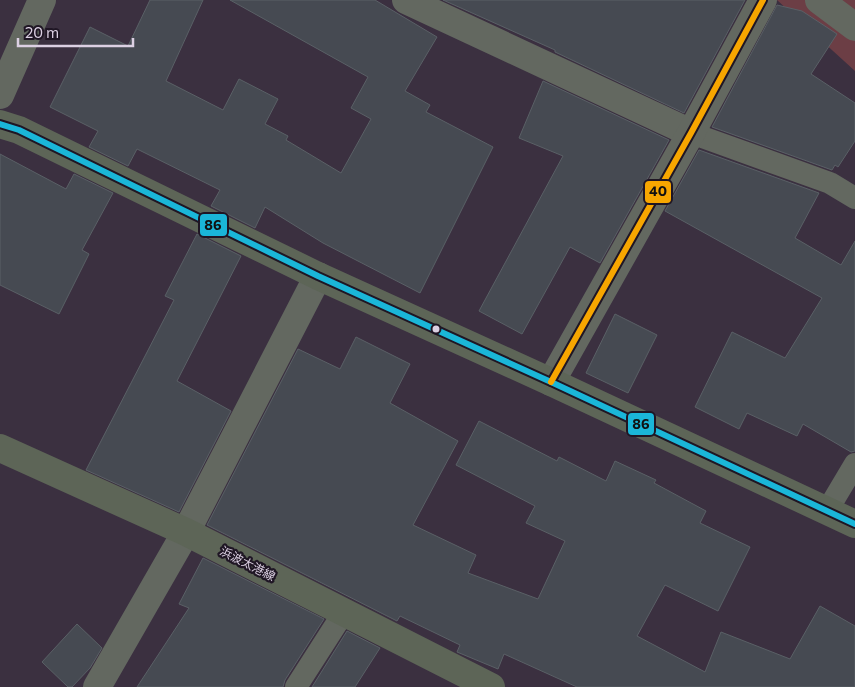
<svg xmlns="http://www.w3.org/2000/svg" width="855" height="687" font-family="Commissioner,'Noto Sans JP',sans-serif">
	<style>
		.green { fill: #6c3e45 }
		.building { fill: #464a52; stroke: #5a6066 }
		.lines { fill: none; stroke-linecap: round; stroke-linejoin: round }
		.service { stroke: #636860; stroke-width: 22 }
		.pedestrian { stroke: #636860; stroke-width: 28 }
		.minor { stroke: #636860; stroke-width: 28 }
		.secondary { stroke: #5d6557; stroke-width: 28 }
		.bus-1-casing { stroke: #1f1624; stroke-width: 10 }
		.bus-2-casing { stroke: #1f1624; stroke-width: 10 }
		.bus-1 { stroke: #1ab6d8; stroke-width: 6 }
		.bus-2 { stroke: #f7a600; stroke-width: 6 }
		.bus-dot { fill: #dcd0e3; stroke: #1f1624; stroke-width: 2 }
		.labels { text-anchor: middle; dominant-baseline: central; stroke-width: 4.5; stroke-linejoin: round; paint-order: stroke }
		.street-label { font-size: 12px; fill: #dcd0e3; stroke: #1f1624 }
		.line-badge { stroke: #1f1624; stroke-width: 2 }
		.pale-badge-label { font-size: 14px; text-anchor: middle; font-weight: bold; fill: #111 }
	</style>
	<rect width="100%" height="100%" fill="#3b3040"/>
	<polygon class="green" points="777,0 855,0 855,72 855,71"/>
	<g class="building">
		<polygon points="150,0 203,0 166,81 223,110 239,79 278,99 265,124 288,136 286,140 341,173 371,119 351,108 368,77 230,0 375,0 437,37 405,91 430,105 426,112 493,147 420,293 323,243 265,207 255,228 211,206 220,190 137,149 128,166 89,147 98,131 50,107 90,27 128,46"/>
		<polygon points="443,0 745,0 684,113 555,52 555,50"/>
		<polygon points="777,5 802,11 837,34 811,74 855,103 855,141 838,167 835,165 832,170 712,127"/>
		<polygon points="543,81 669,140 600,263 570,247 522,334 479,311 563,156 519,138"/>
		<polygon points="699,150 819,193 795,238 841,265 855,241 855,451 851,452 803,424 797,436 747,413 739,429 695,407 732,332 785,358 822,298 665,211"/>
		<polygon points="0,154 66,189 74,174 113,193 82,250 89,254 59,314 0,285"/>
		<polygon points="197,234 241,256 177,381 231,411 179,512 86,470 174,300 165,296"/>
		<polygon points="615,314 657,335 628,393 586,373"/>
		<polygon points="356,337 410,364 390,403 458,441 413,525 476,555 468,573 538,599 565,541 526,523 535,506 456,465 479,421 557,461 559,457 606,481 615,461 656,480 654,483 706,511 700,523 750,547 718,611 665,585 637,636 705,672 721,632 790,659 820,606 855,626 855,687 577,687 504,654 498,669 457,652 460,645 400,616 397,621 207,525 298,349 340,369"/>
		<polygon points="203,558 324,619 285,680 283,687 137,687 189,608 179,604"/>
		<polygon points="77,624 102,648 90,668 72,687 68,687 42,662"/>
		<polygon points="347,631 380,648 355,687 312,687"/>
	</g>
	<g class="lines">
		<g class="service">
			<polyline points="691,133 830,183 855,198"/>
			<polyline points="827,511 855,464"/>
			<polyline points="296,687 344,612"/>
		</g>
		<polyline class="pedestrian" points="819,0 855,27"/>
		<g class="minor">
			<polyline points="406,0 691,133"/>
			<polyline points="0,95 42,0"/>
			<polyline points="551,382 691,133 763,0"/>
			<polyline points="97,687 186,532 318,276"/>
		</g>
		<g class="secondary">
			<polyline points="0,124 19,130 318,276 551,382 855,524"/>
			<polyline points="0,448 186,532 491,687"/>
		</g>
		<g class="bus-1-casing">
			<polyline id="bus-1" points="0,124 19,130 318,276 551,382 855,524"/>
		</g>
		<g class="bus-2-casing">
			<polyline id="bus-2" points="551,382 691,133 763,0"/>
		</g>
		<use href="#bus-1" class="bus-1"/>
		<use href="#bus-2" class="bus-2"/>
	</g>
	<circle class="bus-dot" cx="436" cy="329" r="4.5"/>
	<g class="labels">
		<g class="street-label">
			<text transform="translate(248 563) rotate(27)">浜波太港線</text>
		</g>
	</g>
	<g class="line-badge">
		<rect x="644" y="180" width="28" height="24" rx="5" fill="#f7a600"/>
		<rect x="199" y="213" width="29" height="24" rx="5" fill="#1ab6d8"/>
		<rect x="627" y="412" width="28" height="24" rx="5" fill="#1ab6d8"/>
	</g>
	<g class="pale-badge-label">
		<text x="658" y="196">40</text>
		<text x="213" y="230">86</text>
		<text x="641" y="429">86</text>
	</g>
	<path d="M18 38v8h115v-8" fill="none" stroke="#dcd0e3" stroke-width="2.5"/>
	<text x="25" y="38" font-size="15" fill="#dcd0e3" stroke="#1f1624" stroke-width="4" paint-order="stroke">20 m</text>
</svg>
